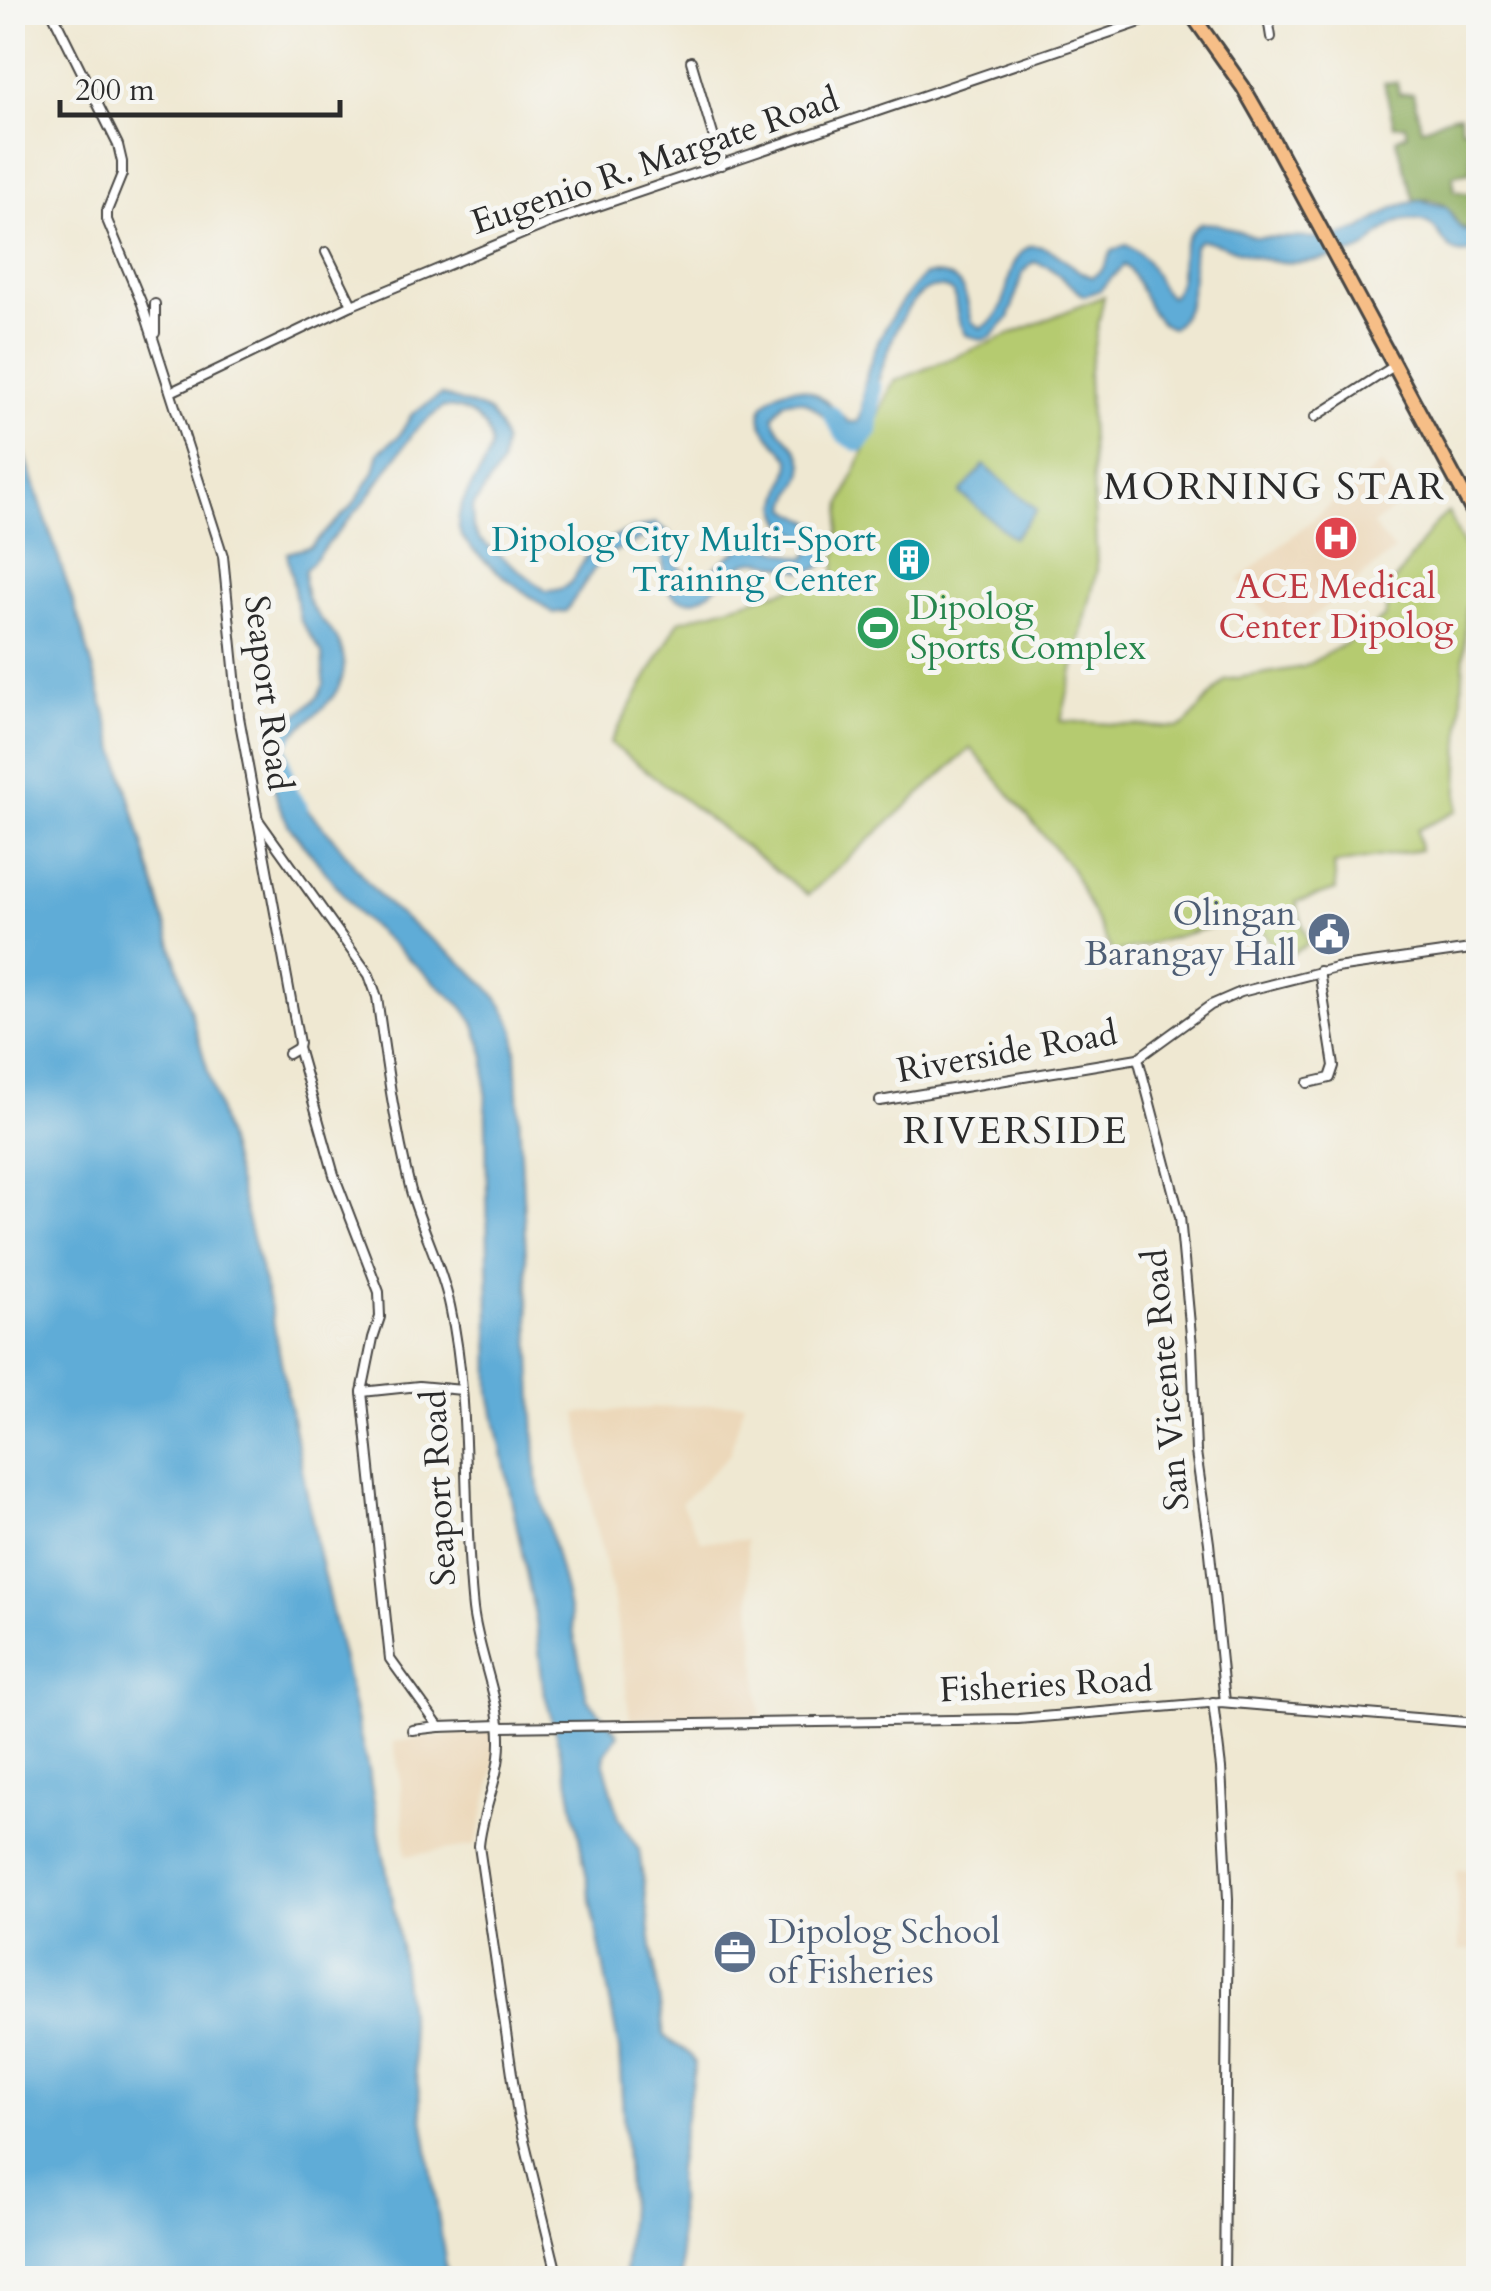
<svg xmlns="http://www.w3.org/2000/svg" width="1491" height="2291" font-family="Cardo,serif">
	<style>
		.built { fill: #ecd8ba }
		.green { fill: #b5cb6f; stroke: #707b4d; stroke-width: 2.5 }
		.forest { fill: #90af62; stroke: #5e6d46; stroke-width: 2.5 }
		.water { fill: #5eacd7; stroke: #446c81; stroke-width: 2.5 }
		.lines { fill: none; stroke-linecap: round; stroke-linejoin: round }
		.river { stroke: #5eacd7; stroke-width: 18 }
		.minor-casing { stroke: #484744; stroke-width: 12 }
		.primary-casing { stroke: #484744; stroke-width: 18 }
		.minor { stroke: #fff; stroke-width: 8 }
		.primary { stroke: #f6be87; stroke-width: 12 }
		.labels { text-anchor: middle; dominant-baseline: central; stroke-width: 10; stroke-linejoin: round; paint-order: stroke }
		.street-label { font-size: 35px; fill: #2b2b2b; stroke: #f6f6f2 }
		.culture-label { font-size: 35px; fill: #0d838f; stroke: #f6f6f2; text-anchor: end }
		.health-label { font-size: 35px; fill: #be3a42; stroke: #f6f6f2 }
		.leisure-label { font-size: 35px; fill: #27864d; stroke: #f6f6f2; text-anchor: start }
		.service-label { font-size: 35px; fill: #4e5e75; stroke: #f6f6f2; text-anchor: end }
		.neighbourhood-label { font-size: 38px; letter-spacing: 2.5px; fill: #2b2b2b; stroke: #f6f6f2 }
	</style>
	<rect width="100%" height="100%" fill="#f6f6f2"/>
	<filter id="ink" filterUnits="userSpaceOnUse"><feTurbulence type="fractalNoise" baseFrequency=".01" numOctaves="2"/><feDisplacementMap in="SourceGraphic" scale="20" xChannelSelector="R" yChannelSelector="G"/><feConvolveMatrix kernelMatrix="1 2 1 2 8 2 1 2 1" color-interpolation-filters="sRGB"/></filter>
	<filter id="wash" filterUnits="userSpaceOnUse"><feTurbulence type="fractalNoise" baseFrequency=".0048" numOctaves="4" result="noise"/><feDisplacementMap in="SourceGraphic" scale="40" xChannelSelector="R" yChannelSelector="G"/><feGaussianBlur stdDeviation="2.25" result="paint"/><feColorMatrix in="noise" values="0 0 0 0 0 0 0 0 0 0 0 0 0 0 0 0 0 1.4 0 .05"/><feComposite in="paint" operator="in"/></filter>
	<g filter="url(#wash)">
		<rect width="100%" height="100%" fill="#efe8d2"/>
		<g class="built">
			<polygon points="1381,464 1409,497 1373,525 1394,551 1286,638 1238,580"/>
			<polygon points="744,1402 730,1454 681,1503 701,1541 746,1540 761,1716 630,1719 614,1601 593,1516 577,1413"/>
			<polygon points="499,1728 500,1743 476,1845 406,1856 400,1775 393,1742"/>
			<polygon points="1478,1869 1478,1950 1459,1950 1456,1870"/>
		</g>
		<polygon class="green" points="1104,296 1088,376 1097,570 1061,721 1178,728 1185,725 1225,680 1303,667 1359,636 1385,617 1392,585 1434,525 1448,512 1478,577 1478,601 1466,606 1457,811 1417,830 1420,850 1334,864 1336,890 1296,902 1308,944 1283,959 1251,916 1113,954 1070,867 971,748 808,895 610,743 679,621 834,576 842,503 893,382"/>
		<path class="forest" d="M1397,82l2,12 14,-1 8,35c15,-2 23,-13 39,-13l1,13h9l1,44 -18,3 1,16 24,4v34l-7,2 -12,-5c-11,-21 -20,-30 -45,-26l-18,-61 11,-5 -2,-9 -11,1 -10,-43z"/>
		<g class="water">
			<path d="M1420,200l26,7c9,13 13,29 32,24v19c-39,16 -30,-27 -61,-30 -25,-3 -35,15 -52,28 -11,7 -32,9 -45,12 -23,4 -47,3 -69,-4 -17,-5 -34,-15 -51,-16l-6,6c-2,28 2,65 -22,82 -26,-6 -28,-47 -48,-63l-24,25 -16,6 -35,-29 -15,-5 -11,10 -14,46 -17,18 -10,4 -16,-5 -8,-17 -4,-25c-52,-35 -79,103 -88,133l-7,7c-36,2 -41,-43 -75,-31l-11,14c4,19 27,28 30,47 3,16 -14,29 -15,45 12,10 28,13 39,25 6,6 6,12 3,21 -17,39 -57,-2 -84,9 -22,9 -39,45 -66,36 -21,-7 -13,-39 -21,-55l-16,-6 -41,19 -36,54 -13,2c-21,-16 -86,-60 -93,-81 -13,-41 57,-76 19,-112 -10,-9 -23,-13 -36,-13l-27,22 -50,71 -61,70c-6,52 38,51 39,94 1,50 -68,61 -66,105 1,17 13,18 21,30 11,15 24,26 35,40 19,24 36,49 59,70 41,37 104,67 122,123l22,448 28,111 22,107 31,36 -13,20 -1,9 15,55 20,32 25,185c10,13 26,13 31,28l-18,107 4,108h-57l5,-70 -10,-159 -50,-266 -26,-96 -7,-66 -46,-228 -5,-337 -11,-34 -12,-16 -101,-89 -72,-91 -11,-23 -7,-28 -1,-33 10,-13 37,-31 7,-14 -2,-31 -22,-33 -13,-67 23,-6 43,-42 21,-33 5,-20 20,-16 13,-22 29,-19 47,16 11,16 5,15 -3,23 -29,43 1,20 6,11 67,52c35,1 30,-32 50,-45 17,-10 42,-18 60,-23l14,10 6,31 14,13c24,0 36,-25 58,-31 18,-5 38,10 57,12l8,-8v-7c-8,-8 -21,-10 -28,-19 -17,-19 6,-43 5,-65 -9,-12 -25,-24 -29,-38 -2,-8 1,-15 7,-21 31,-30 59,2 81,22h9c7,-13 4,-26 7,-40 8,-40 31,-77 59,-107 39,-5 41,16 48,47l9,6c37,-17 16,-63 49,-82 27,-2 38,24 62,31l10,-7 10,-19 14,-6c33,17 26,40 45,52 19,-21 -2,-52 30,-74l16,1 38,13 79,1 27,-9 34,-22z"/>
			<polygon points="13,419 80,623 216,1100 271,1310 317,1546 369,1775 400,1944 412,2048 448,2278 13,2278"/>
			<polygon points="984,465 1037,510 1013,538 960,493"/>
		</g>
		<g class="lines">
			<g class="river">
				<polyline points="832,415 844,434 859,443 869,431 873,388"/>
				<polyline points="284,736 277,742 289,795 299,808"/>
			</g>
		</g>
	</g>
	<g filter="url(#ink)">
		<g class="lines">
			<g class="minor-casing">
				<g id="minor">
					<polyline points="52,12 118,145 122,162 122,174 107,211 107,220 142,304 223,556 239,717 299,1043 298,1048 288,1054"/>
					<polyline points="1267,12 1271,37"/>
					<polyline points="691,61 722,165"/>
					<polyline points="326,252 352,305"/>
					<polyline points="155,304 155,333"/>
					<polyline points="171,392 352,305 551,222 1170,12"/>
					<polyline points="1315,417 1394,366"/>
					<path d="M257,818l112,157 8,22c9,65 18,131 34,194 11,39 31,76 39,115 22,100 12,202 23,303 5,43 28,93 27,133 0,35 -18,69 -21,104l39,269 40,163"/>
					<polyline points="298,1048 334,1175 379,1292 380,1317 373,1338 362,1392 390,1659 439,1727 500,1725"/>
					<polyline points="1138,1058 1180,1217 1192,1346 1196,1452 1209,1543 1225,1702"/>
					<polyline points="1308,1083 1330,1078 1334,1066 1319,971"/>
					<polyline points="880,1101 1138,1058 1211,1005 1241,992 1336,968 1478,948"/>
					<polyline points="362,1392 419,1386 462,1390"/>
					<polyline points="1213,1702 1221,1768 1228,1899 1224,2278"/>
					<polyline points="500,1727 1018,1719 1220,1702 1478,1723"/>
					<polyline points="412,1730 439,1727"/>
				</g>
			</g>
			<g class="primary-casing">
				<polyline id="primary" points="1190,12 1243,87 1267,129 1478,521"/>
			</g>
			<use href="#minor" class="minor"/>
			<use href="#primary" class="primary"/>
		</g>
	</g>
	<defs>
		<g id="hospital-disc" transform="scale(2.25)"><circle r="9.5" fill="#e0444e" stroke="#f6f6f2"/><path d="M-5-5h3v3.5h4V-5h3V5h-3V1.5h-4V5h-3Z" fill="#fff"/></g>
		<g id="building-disc" transform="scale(2.25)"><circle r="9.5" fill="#0f9aa8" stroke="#f6f6f2"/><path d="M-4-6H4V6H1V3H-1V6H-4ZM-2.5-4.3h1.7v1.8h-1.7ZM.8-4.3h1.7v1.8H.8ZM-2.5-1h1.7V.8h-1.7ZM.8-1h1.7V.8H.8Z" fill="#fff"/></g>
		<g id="stadium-disc" transform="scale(2.25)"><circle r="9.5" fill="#2e9e5b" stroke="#f6f6f2"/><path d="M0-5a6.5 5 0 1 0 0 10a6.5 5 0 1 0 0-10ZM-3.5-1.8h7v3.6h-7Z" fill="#fff"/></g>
		<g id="civic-disc" transform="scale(2.25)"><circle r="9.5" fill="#5c6f8a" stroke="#f6f6f2"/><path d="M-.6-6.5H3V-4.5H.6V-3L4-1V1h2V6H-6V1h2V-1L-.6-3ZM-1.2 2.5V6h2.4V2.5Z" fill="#fff"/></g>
		<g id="office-disc" transform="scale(2.25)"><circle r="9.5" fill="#5c6f8a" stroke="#f6f6f2"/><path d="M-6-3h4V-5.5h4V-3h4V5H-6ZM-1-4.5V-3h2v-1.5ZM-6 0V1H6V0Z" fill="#fff"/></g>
	</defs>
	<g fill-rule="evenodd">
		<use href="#hospital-disc" x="1336" y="538"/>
		<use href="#building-disc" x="909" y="560"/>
		<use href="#stadium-disc" x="878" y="628"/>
		<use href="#civic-disc" x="1329" y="934"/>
		<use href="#office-disc" x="735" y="1952"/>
	</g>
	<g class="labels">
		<g class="street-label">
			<text transform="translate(655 161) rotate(-19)">Eugenio R. Margate Road</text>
			<text transform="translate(268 693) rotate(83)">Seaport Road</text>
			<text transform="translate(1007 1052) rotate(-10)">Riverside Road</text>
			<text transform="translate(1166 1380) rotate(-95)">San Vicente Road</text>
			<text transform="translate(439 1488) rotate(-93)">Seaport Road</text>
			<text transform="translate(1046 1685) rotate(-3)">Fisheries Road</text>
		</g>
		<g class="culture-label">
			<text x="876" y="540">Dipolog City Multi-Sport<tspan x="876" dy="40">Training Center</tspan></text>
		</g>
		<g class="health-label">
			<text x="1336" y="587">ACE Medical<tspan x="1336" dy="40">Center Dipolog</tspan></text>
		</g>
		<g class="leisure-label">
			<text x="910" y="608">Dipolog<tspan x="910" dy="40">Sports Complex</tspan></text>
		</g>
		<g class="service-label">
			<text x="1296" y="914">Olingan<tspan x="1296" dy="40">Barangay Hall</tspan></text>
			<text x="768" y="1932" text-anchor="start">Dipolog School<tspan x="768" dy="40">of Fisheries</tspan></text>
		</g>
		<g class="neighbourhood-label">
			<text x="1275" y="487">MORNING STAR</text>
			<text x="1016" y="1131">RIVERSIDE</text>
		</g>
	</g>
	<rect width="1491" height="2291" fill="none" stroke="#f6f6f2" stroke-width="50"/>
	<path d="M60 100v15h280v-15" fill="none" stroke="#2b2b2b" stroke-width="5"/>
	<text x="75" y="100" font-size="30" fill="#2b2b2b" stroke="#f6f6f2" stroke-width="8" paint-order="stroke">200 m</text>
</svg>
